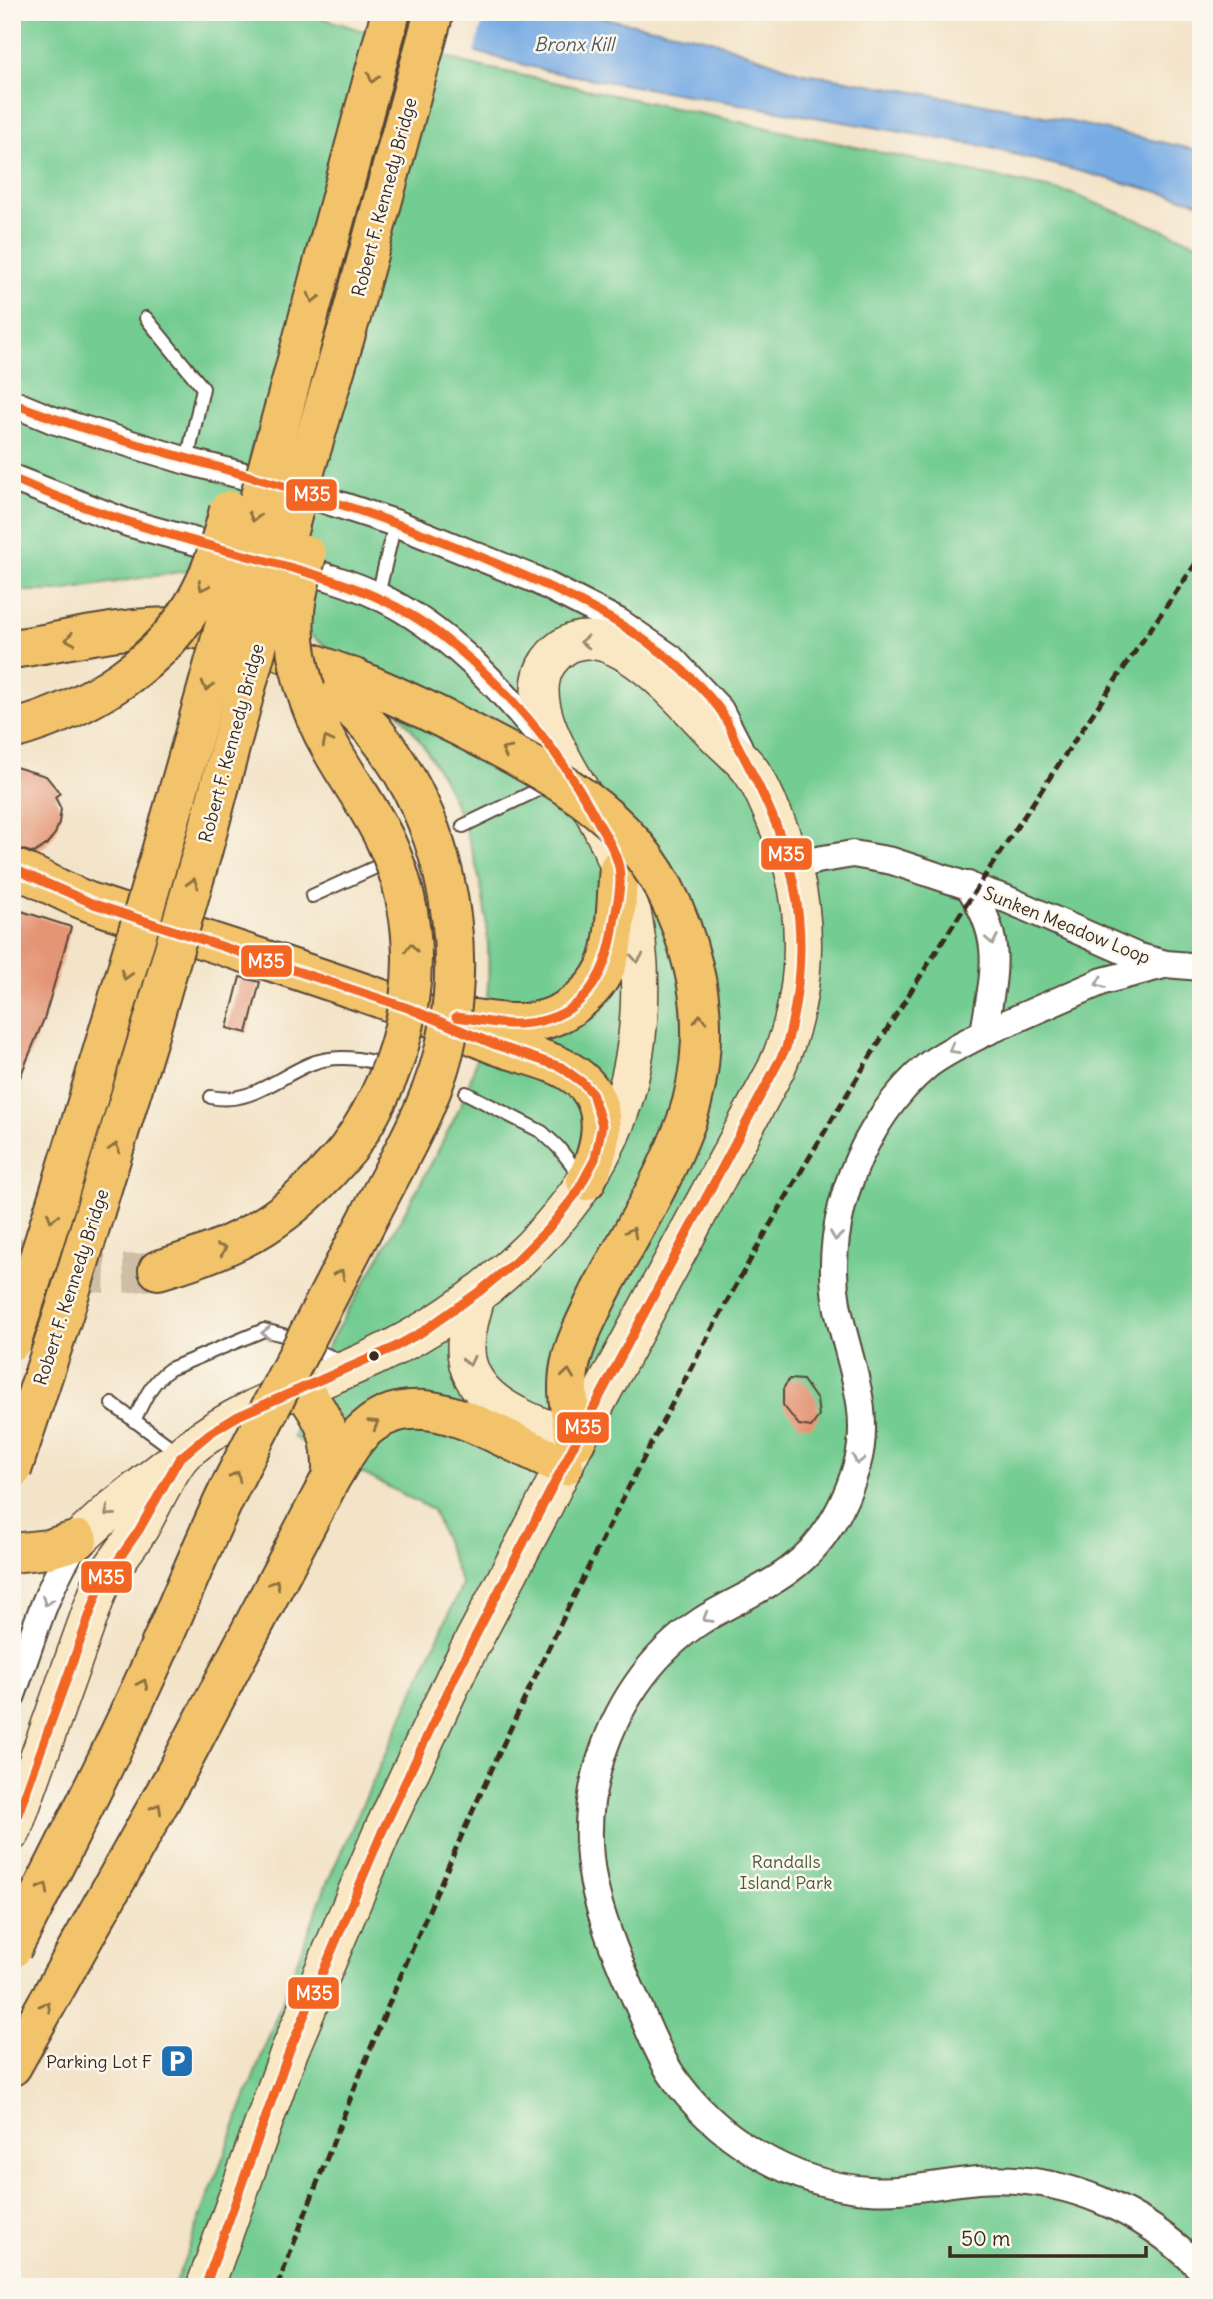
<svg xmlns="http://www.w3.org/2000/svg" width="1213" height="2299" font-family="Delius,sans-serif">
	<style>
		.green { fill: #73cc92; stroke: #577b58; stroke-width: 2 }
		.water { fill: #77abe4; stroke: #596a81; stroke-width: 2 }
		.pier { fill: #f3e3c7 }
		.building { fill: #e49576 }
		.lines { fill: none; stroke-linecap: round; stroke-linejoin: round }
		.highway-tunnel { stroke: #cebea5; stroke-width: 38; stroke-dasharray: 38 19; stroke-linecap: butt }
		.lane-casing { stroke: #574637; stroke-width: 16 }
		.street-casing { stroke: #574637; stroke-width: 30 }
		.secondary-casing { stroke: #574637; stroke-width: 40 }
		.highway-casing { stroke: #574637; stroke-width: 42 }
		.lane { stroke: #fff; stroke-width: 12 }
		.street { stroke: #fff; stroke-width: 26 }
		.secondary { stroke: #fae7c3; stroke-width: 37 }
		.highway { stroke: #f2c36a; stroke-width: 38 }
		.rail { stroke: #3b2a1e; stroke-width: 5; stroke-dasharray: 10 5; stroke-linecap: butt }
		.highway-bridge-casing { stroke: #574637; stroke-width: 42; stroke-linecap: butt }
		.highway-bridge { stroke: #f2c36a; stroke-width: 38 }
		.bus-1-casing { stroke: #fbf7ec; stroke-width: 14 }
		.bus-1 { stroke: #f26522; stroke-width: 9 }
		.oneway { stroke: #8d6f40 }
		.oneway2 { stroke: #9a8870 }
		.oneway3 { stroke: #a79f9a }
		.bus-dot { fill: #3b2a1e; stroke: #fbf7ec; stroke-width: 2.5 }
		.labels { text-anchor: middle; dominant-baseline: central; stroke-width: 5; stroke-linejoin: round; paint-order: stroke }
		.street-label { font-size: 18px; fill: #3b2a1e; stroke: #fbf7ec }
		.park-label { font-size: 18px; fill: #4c5b41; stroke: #fbf7ec }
		.poi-label { font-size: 18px; fill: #3b2a1e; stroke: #fbf7ec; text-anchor: end }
		.water-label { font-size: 19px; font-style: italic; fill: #505763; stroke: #fbf7ec }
		.line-badge { stroke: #fbf7ec; stroke-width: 2.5 }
		.badge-label { font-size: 19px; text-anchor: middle; font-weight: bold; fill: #fff }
	</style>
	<rect width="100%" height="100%" fill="#fbf7ec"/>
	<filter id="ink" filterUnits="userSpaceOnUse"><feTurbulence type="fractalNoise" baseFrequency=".0143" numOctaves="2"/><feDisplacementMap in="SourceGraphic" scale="14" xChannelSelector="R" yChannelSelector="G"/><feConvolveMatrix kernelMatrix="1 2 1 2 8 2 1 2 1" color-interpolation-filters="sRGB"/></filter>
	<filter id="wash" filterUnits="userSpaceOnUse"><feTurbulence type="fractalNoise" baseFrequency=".00686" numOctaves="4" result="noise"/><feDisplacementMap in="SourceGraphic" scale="28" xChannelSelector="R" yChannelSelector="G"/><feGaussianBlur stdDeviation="1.57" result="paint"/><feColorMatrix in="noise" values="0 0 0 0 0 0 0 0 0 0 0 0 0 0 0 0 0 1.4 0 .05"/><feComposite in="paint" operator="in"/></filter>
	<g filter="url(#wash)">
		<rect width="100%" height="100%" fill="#f3e3c7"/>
		<path class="green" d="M12,12h291l166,52 601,129 131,52v2042h-1027l153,-404 135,-298 -29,-75 -140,-73c11,-29 21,-60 34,-89 9,-19 21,-37 32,-55 29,-52 60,-104 87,-158 7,-14 15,-28 20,-43 52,-138 12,-310 -97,-410 -50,-46 -108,-79 -165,-114l-144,23h-48z"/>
		<polygon class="water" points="330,12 573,12 709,39 799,72 1008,108 1201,151 1201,203 983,146 547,71"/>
		<polygon class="pier" points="327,12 485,12 474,54 329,16"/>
		<g id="blocks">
			<g class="building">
				<polygon points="12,766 46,776 60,793 55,797 61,809 59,823 55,834 46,845 34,853 12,847"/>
				<polygon points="12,908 71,927 44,1019 13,1094"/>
				<polygon points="240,977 260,982 247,1033 227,1028"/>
				<polygon points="789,1379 803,1380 817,1400 819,1416 811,1427 799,1425 783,1405 783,1389"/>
			</g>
		</g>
	</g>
	<g filter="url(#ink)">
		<use href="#blocks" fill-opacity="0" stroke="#574637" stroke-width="2"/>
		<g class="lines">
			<path class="highway-tunnel" d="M12,1255c49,17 94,24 146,15"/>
			<g class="lane-casing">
				<g id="lane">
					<polyline points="146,318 203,388 187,461"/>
					<polyline points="378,595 395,523"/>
					<polyline points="463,826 552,783"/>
					<polyline points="312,896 376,867"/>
					<polyline points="466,1093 542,1132 558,1147 581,1176"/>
					<path d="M211,1097c39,8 65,-19 99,-33 21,-9 43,-7 64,-2"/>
					<polyline points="112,1404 180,1454"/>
					<path d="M134,1421c10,-21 17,-39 36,-52l94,-39 19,5 59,27"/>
				</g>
			</g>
			<g class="street-casing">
				<g id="street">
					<polyline points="12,403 53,420 187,461 279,485 395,523 534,579 619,622 671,658 720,710 739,747"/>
					<polyline points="12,478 128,523 233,552"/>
					<path d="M287,566c31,8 62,16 91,30 68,32 124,93 171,151"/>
					<polyline points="793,867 817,860 853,854 892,861 1004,898 1136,956 1166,964 1201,967"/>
					<path d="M968,885c37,57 26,85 16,148 -19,10 -39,19 -56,32 -65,54 -106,155 -91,239 10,54 36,106 20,161 -12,41 -33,80 -69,106 -27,20 -59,32 -87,50 -52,34 -87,88 -103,147 -23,82 0,147 33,221 13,28 23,57 39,83 43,65 121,113 199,118 37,3 72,-7 109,-10 84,-6 165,29 223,89"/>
					<polyline points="984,1033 1103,981 1164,965"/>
					<path d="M12,1695c19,-52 34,-109 66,-155"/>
				</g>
			</g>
			<g class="secondary-casing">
				<g id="secondary">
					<path d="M477,1294c-5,18 -11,36 -11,54 0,57 68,74 110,93"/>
					<polyline points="78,1540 111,1510 167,1466"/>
					<path d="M12,1832l88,-246c12,-21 28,-38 40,-58 12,-20 30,-63 46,-77 48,-40 108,-60 166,-84 109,-46 223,-136 266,-250 25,-67 28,-150 11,-219 -7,-29 -20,-57 -34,-83 -20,-37 -77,-112 -46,-154 48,-65 132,38 165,72 11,12 27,24 37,38 14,20 35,73 42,98 17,66 11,138 -17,200l-200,372 -35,71 -82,156 -77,164 -93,220 -84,235"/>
				</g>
			</g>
			<g class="highway-casing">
				<g id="highway">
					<polyline points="351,317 434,12"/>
					<path d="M12,649c58,-8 118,-26 177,-21 56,6 111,31 165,50"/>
					<path d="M12,868c29,9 54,27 83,36 107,36 217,69 323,108 25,9 49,21 73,31 29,12 64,15 89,36 32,27 21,70 6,102"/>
					<path d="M466,1018c44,6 80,13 116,-20 13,-11 22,-23 27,-40 8,-28 7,-61 10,-90"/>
					<path d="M158,1270c85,-24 133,-52 190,-121"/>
					<path d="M301,1387c24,32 32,49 31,89"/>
					<path d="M576,1441c-17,-68 -6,-88 24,-149"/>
					<polyline points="12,1553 48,1549 78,1540"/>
					<path d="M12,2066l164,-293 156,-297c9,-14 17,-31 30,-44 42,-41 95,-17 139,4 21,10 42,20 63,30"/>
				</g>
			</g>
			<use href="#lane" class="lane"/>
			<use href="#street" class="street"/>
			<use href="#secondary" class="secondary"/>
			<use href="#highway" class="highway"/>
			<path class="rail" d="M277,2287c45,-117 90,-234 140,-349 93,-218 198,-432 312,-640 142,-257 305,-501 472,-742"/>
			<g class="highway-bridge-casing">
				<g id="highway-bridge">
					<path d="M307,555c-5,19 -11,38 -12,58 -4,43 15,100 37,137 17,31 39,59 54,92 48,104 26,216 -38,307"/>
					<path d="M354,678c48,20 96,43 143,68 103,55 167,101 196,220 13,51 10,107 -7,156 -22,59 -57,115 -86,170"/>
					<path d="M12,730c76,-21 153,-67 189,-139 13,-26 21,-53 28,-81"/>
					<path d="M12,1341c143,-438 258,-884 379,-1329"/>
					<polyline points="12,1470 65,1309 149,1035 203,849 296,501 351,317"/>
					<path d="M12,1949c50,-97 99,-194 144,-294 26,-59 50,-120 79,-178 44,-87 89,-173 134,-260 30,-59 67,-118 79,-184 19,-105 -7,-219 -74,-302 -11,-12 -23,-23 -35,-34"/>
				</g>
			</g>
			<use href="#highway-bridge" class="highway-bridge"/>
			<g class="bus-1-casing">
				<g id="bus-1">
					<path d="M12,403c88,34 178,55 268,82 80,24 159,53 236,87 74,32 150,71 202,135 8,10 13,23 18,35 9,17 18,34 26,51 42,85 48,164 24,255l-210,393 -117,227 -77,164 -93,220 -84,235"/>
					<path d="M12,478c67,30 136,51 206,70 77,21 155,36 220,85 66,50 122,117 160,189 7,12 15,25 19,38 7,19 0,44 -3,63 -7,56 -34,98 -95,101 -21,1 -42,-5 -63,-7"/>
					<polyline points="12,868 94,904 408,1008 496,1045 561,1067 583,1083 592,1093 602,1125 595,1159 576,1194 548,1229 515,1262 480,1291 422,1332 393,1348 238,1416 210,1433 179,1459 139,1530 100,1586 12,1831"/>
				</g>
			</g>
			<use href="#bus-1" class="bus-1"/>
		</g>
		<defs><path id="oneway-chevron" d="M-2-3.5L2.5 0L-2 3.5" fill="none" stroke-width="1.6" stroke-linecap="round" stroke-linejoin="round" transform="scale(1.75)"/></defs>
		<g class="oneway">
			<use href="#oneway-chevron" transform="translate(373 78) rotate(105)"/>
			<use href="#oneway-chevron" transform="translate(313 298) rotate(105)"/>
			<use href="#oneway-chevron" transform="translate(254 517) rotate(105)"/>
			<use href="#oneway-chevron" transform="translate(203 586) rotate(117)"/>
			<use href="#oneway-chevron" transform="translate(70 639) rotate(169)"/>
			<use href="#oneway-chevron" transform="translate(207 686) rotate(106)"/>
			<use href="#oneway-chevron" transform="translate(327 741) rotate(-118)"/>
			<use href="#oneway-chevron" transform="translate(506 751) rotate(-152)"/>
			<use href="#oneway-chevron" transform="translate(193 883) rotate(-74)"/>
			<use href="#oneway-chevron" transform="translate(411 948) rotate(-93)"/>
			<use href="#oneway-chevron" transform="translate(126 975) rotate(107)"/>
			<use href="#oneway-chevron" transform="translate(700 1019) rotate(-91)"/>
			<use href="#oneway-chevron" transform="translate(115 1148) rotate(-73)"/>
			<use href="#oneway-chevron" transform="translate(52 1217) rotate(107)"/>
			<use href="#oneway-chevron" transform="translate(632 1232) rotate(-62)"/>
			<use href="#oneway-chevron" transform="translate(222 1249) rotate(-23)"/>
			<use href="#oneway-chevron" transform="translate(340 1274) rotate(-63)"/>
			<use href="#oneway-chevron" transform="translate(568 1374) rotate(-82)"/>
			<use href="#oneway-chevron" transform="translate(374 1424) rotate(-31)"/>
			<use href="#oneway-chevron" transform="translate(236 1476) rotate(-63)"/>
			<use href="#oneway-chevron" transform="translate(275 1584) rotate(-62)"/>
			<use href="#oneway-chevron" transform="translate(143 1684) rotate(-65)"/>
			<use href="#oneway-chevron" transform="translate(157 1808) rotate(-61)"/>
			<use href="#oneway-chevron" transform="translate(44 1888) rotate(-62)"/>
			<use href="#oneway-chevron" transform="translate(46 2006) rotate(-61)"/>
		</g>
		<g class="oneway2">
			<use href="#oneway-chevron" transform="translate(585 642) rotate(176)"/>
			<use href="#oneway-chevron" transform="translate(637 958) rotate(86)"/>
			<use href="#oneway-chevron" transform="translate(469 1361) rotate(77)"/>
			<use href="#oneway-chevron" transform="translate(109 1512) rotate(140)"/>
		</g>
		<g class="oneway3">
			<use href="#oneway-chevron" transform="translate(992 940) rotate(79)"/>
			<use href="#oneway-chevron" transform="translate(1100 983) rotate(159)"/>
			<use href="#oneway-chevron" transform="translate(953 1049) rotate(150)"/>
			<use href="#oneway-chevron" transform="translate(836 1236) rotate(98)"/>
			<use href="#oneway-chevron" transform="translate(266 1333) rotate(-179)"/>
			<use href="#oneway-chevron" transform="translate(858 1460) rotate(103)"/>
			<use href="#oneway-chevron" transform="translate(47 1601) rotate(110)"/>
			<use href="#oneway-chevron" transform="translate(707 1618) rotate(149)"/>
		</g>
	</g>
	<defs>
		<g id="parking-square" transform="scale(1.75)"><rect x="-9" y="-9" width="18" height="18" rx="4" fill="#1f6fb2" stroke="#fbf7ec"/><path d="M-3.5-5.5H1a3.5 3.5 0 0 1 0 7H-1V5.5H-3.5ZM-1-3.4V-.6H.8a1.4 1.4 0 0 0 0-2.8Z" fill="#fff"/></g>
	</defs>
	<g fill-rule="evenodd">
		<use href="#parking-square" x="177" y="2061"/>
	</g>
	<circle class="bus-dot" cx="374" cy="1356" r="6"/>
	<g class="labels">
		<g class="street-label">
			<text transform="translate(384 197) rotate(-75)">Robert F. Kennedy Bridge</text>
			<text transform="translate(231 743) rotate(-75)">Robert F. Kennedy Bridge</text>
			<text transform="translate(1067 925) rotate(22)">Sunken Meadow Loop</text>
			<text transform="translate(71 1287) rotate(-72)">Robert F. Kennedy Bridge</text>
		</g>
		<g class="park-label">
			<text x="786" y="1861">Randalls<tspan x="786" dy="21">Island Park</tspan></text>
		</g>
		<g class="poi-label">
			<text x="152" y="2061">Parking Lot F</text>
		</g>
		<g class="water-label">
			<text x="574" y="44">Bronx Kill</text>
		</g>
	</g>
	<g class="line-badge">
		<rect x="285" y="478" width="53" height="34" rx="7" fill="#f26522"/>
		<rect x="760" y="837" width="53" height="34" rx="7" fill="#f26522"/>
		<rect x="240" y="944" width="53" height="34" rx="7" fill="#f26522"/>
		<rect x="556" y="1411" width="54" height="33" rx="7" fill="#f26522"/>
		<rect x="80" y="1560" width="53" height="34" rx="7" fill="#f26522"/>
		<rect x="287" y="1976" width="53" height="34" rx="7" fill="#f26522"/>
	</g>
	<g class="badge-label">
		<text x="312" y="501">M35</text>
		<text x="786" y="861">M35</text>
		<text x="266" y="968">M35</text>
		<text x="583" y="1434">M35</text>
		<text x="106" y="1584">M35</text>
		<text x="314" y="2000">M35</text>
	</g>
	<rect width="1213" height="2299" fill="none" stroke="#fbf7ec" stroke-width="42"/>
	<path d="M950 2246v10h196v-10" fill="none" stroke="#3b2a1e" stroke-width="3.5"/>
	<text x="961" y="2246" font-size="21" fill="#3b2a1e" stroke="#fbf7ec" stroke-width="5" paint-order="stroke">50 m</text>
</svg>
